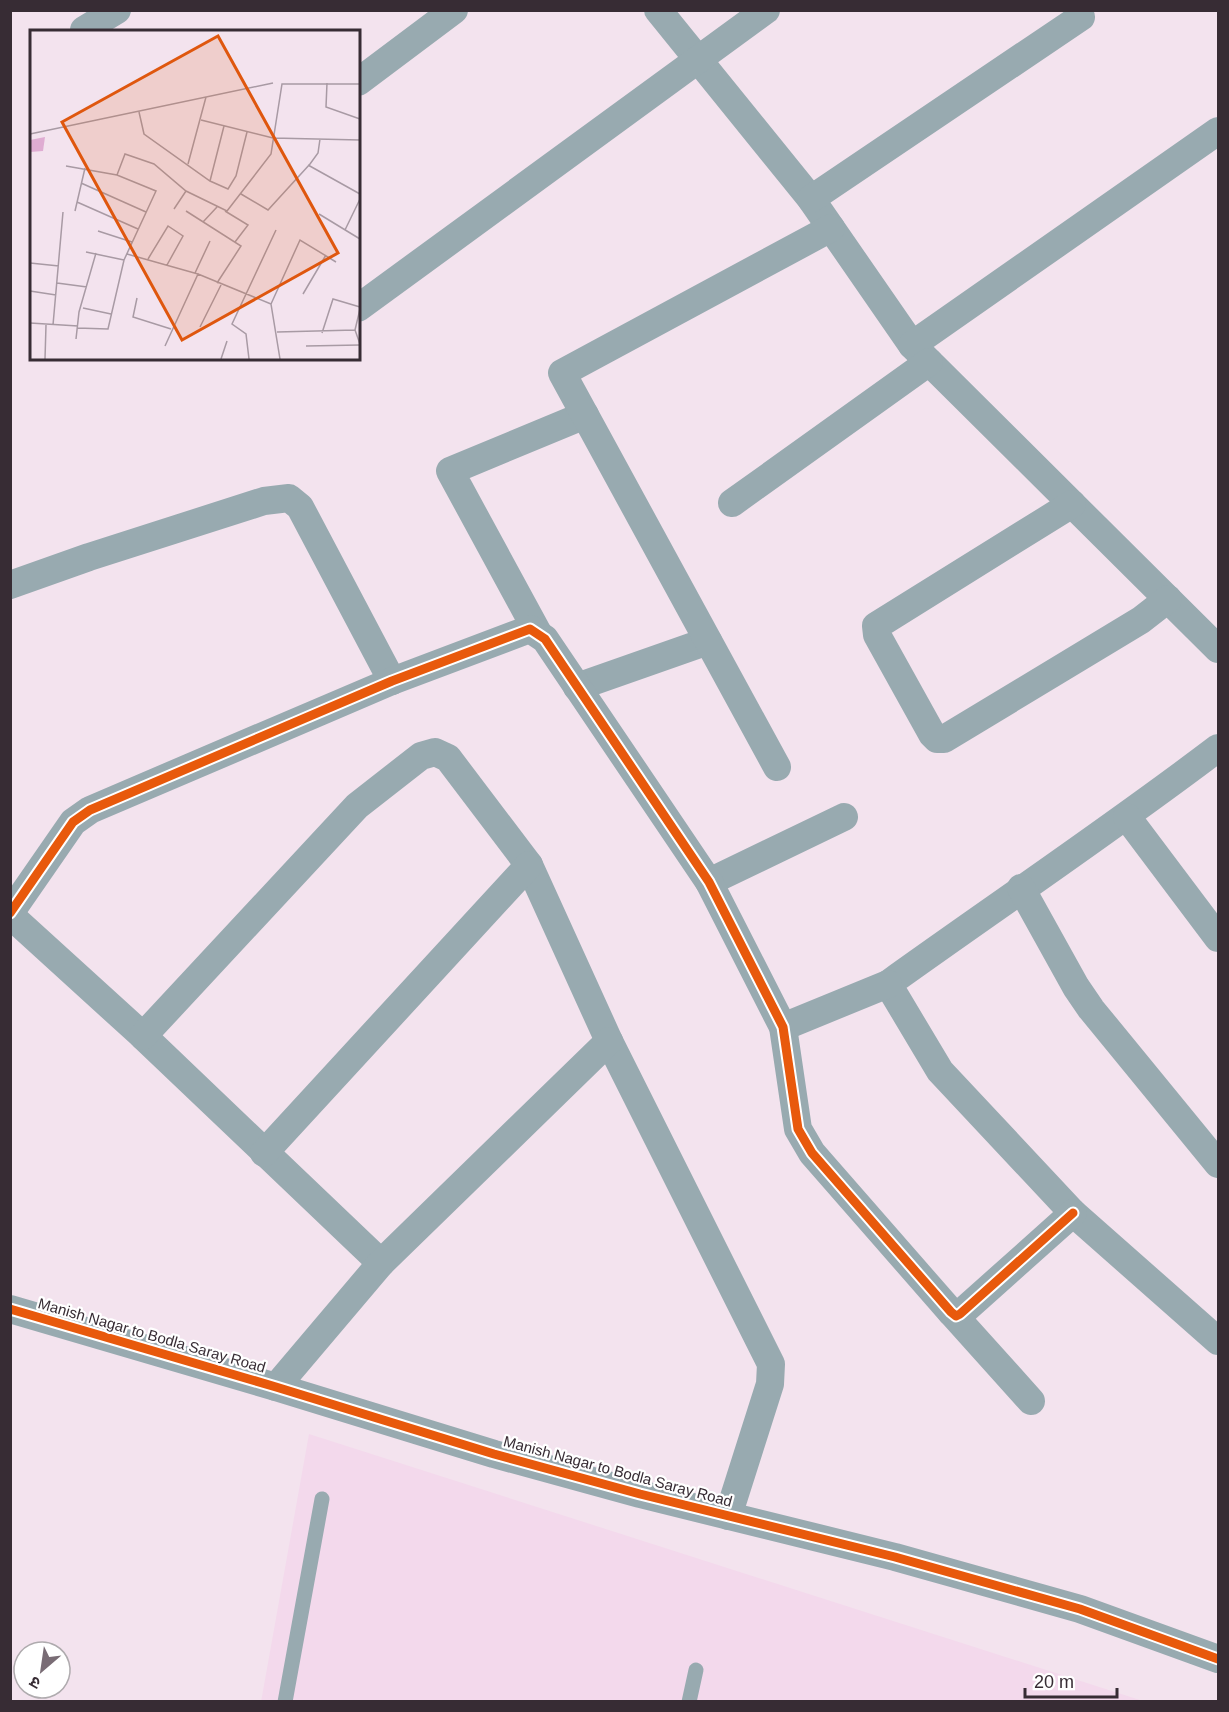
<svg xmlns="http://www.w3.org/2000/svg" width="1229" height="1712" font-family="Helvetica,'Noto Sans Devanagari',sans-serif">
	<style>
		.built { fill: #f3d9ec }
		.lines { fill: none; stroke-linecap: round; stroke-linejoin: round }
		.lane { stroke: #98aab0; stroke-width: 15 }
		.street { stroke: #98aab0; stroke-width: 28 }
		.cycleway-casing { stroke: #fff; stroke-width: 13 }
		.cycleway { stroke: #e8590c; stroke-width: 9 }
		.labels { text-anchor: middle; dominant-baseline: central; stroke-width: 4.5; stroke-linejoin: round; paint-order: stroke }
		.street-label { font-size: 15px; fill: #372c34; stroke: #fff }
		.inset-road { fill: none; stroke: #a89aa4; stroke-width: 1.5 }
		.view { fill: #df570e; fill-opacity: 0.15; stroke: #df570e; stroke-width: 3 }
		.inset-edge { fill: none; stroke: #372c34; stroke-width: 3 }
	</style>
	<rect width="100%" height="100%" fill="#f3e3ee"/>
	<polygon class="built" points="309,1434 1143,1701 261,1702"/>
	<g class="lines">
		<g class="lane">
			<polyline points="285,1702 322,1499"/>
			<polyline points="689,1702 696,1670"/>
		</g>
		<g class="street">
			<polyline points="658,10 811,199 912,345"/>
			<polyline points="84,30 117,10"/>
			<polyline points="358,82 454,10"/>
			<polyline points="1218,131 912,345 1218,649"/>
			<polyline points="811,199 1081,17"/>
			<polyline points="358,308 766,10"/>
			<polyline points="732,503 929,362"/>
			<polyline points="1072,504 876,626 877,635 932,734 937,739 944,739 1141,620 1168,599"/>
			<polyline points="10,585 89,557 264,501 289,498 300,507 392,681"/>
			<polyline points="538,633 450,471 585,415"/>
			<polyline points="577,687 708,641"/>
			<path d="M1218,748c-108,82 -220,157 -330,236l52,87 133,142 145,128"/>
			<polyline points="777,767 562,373 831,228"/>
			<polyline points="1127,817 1218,938"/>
			<polyline points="709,882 844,817"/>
			<polyline points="1021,888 1076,987 1091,1009 1218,1164"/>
			<polyline points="10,913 73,822 90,810 392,681 530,629 545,639 709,882 783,1027 798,1129 812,1153 951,1312 956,1316 960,1314 1073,1213"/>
			<polyline points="10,915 143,1036 381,1263"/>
			<polyline points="783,1027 888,984"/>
			<polyline points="143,1036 357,806 421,756 435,752 448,758 529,865 609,1041 771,1364 770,1384 728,1516"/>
			<polyline points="264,1153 529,865"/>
			<polyline points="10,1309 276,1387 494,1454 640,1494 895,1557 1080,1609 1218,1659"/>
			<polyline points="951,1312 1031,1401"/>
			<polyline points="276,1387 381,1263 609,1041"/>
		</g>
		<g class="cycleway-casing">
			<g id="cycleway">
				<polyline points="10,913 73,822 90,810 392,681 530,629 545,639 709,882 783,1027 798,1129 812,1153 951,1312 956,1316 960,1314 1073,1213"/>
				<polyline points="10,1309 276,1387 494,1454 640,1494 895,1557 1080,1609 1218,1659"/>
			</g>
		</g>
		<use href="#cycleway" class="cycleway"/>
	</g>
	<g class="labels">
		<g class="street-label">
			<text transform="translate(152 1335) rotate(16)">Manish Nagar to Bodla Saray Road</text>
			<text transform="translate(618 1471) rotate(15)">Manish Nagar to Bodla Saray Road</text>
		</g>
	</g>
	<g transform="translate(30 30)">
		<rect width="330" height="330" fill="#f3e3ee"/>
		<path d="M15,107l-2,14 -13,1v-12z" fill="#dfacd2"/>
		<path class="inset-road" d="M297,53l-1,24 34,12M109,82l5,22 66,47 18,8 8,-13 11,-44M171,90l72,18 87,2M0,104l243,-51M158,134l18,-67M278,135l52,29M36,136l51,9 39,16 -32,69 -16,69 -31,-1M87,145l8,-21 29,10 32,27 41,20 44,-57 11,-70h78M180,151l14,-55M51,153l65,29M211,164l27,16 42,-46 8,-11 2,-14M47,172l61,27M144,179l12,-18M45,181l10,-43M156,181l55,35 -24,37M195,181l23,14 -13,17M289,184l41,25M173,192l14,-15M315,200l15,-31M68,201l34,11M56,222l38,8M97,224l71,20 -33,72M118,229l20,-33 15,10 -16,29M0,233l29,3M165,243l15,-32M168,244l73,30M27,253l30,4M0,261l26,4M273,264l23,-39M107,268l-4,19 38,12M53,278l28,6M330,279l-5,21 5,14M0,293l48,3M23,295l10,-113M170,297l21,-42M247,302l78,-2M292,303l11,-34 27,8M46,309l3,-27 17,-59M276,316l54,-1M15,329l1,-34M191,329l6,-18M219,329l-3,-25 -14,-10 44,-94M250,329l-9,-55 29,-64 36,22"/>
		<path class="view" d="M188,6l120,217 -156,87 -120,-218z"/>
		<rect width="330" height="330" class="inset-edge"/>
	</g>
	<rect width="1229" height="1712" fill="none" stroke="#372c34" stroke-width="24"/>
	<g transform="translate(42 1670) rotate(209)"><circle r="28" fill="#ffffff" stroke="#afabae" stroke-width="1.5"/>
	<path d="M0-4.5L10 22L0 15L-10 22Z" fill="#796c75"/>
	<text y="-9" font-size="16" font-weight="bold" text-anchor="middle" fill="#372c34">उ</text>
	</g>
	<path d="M1025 1688v9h92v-9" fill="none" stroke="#372c34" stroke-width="3"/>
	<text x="1034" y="1688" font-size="18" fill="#372c34" stroke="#ffffff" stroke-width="4.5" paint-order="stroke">20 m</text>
</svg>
